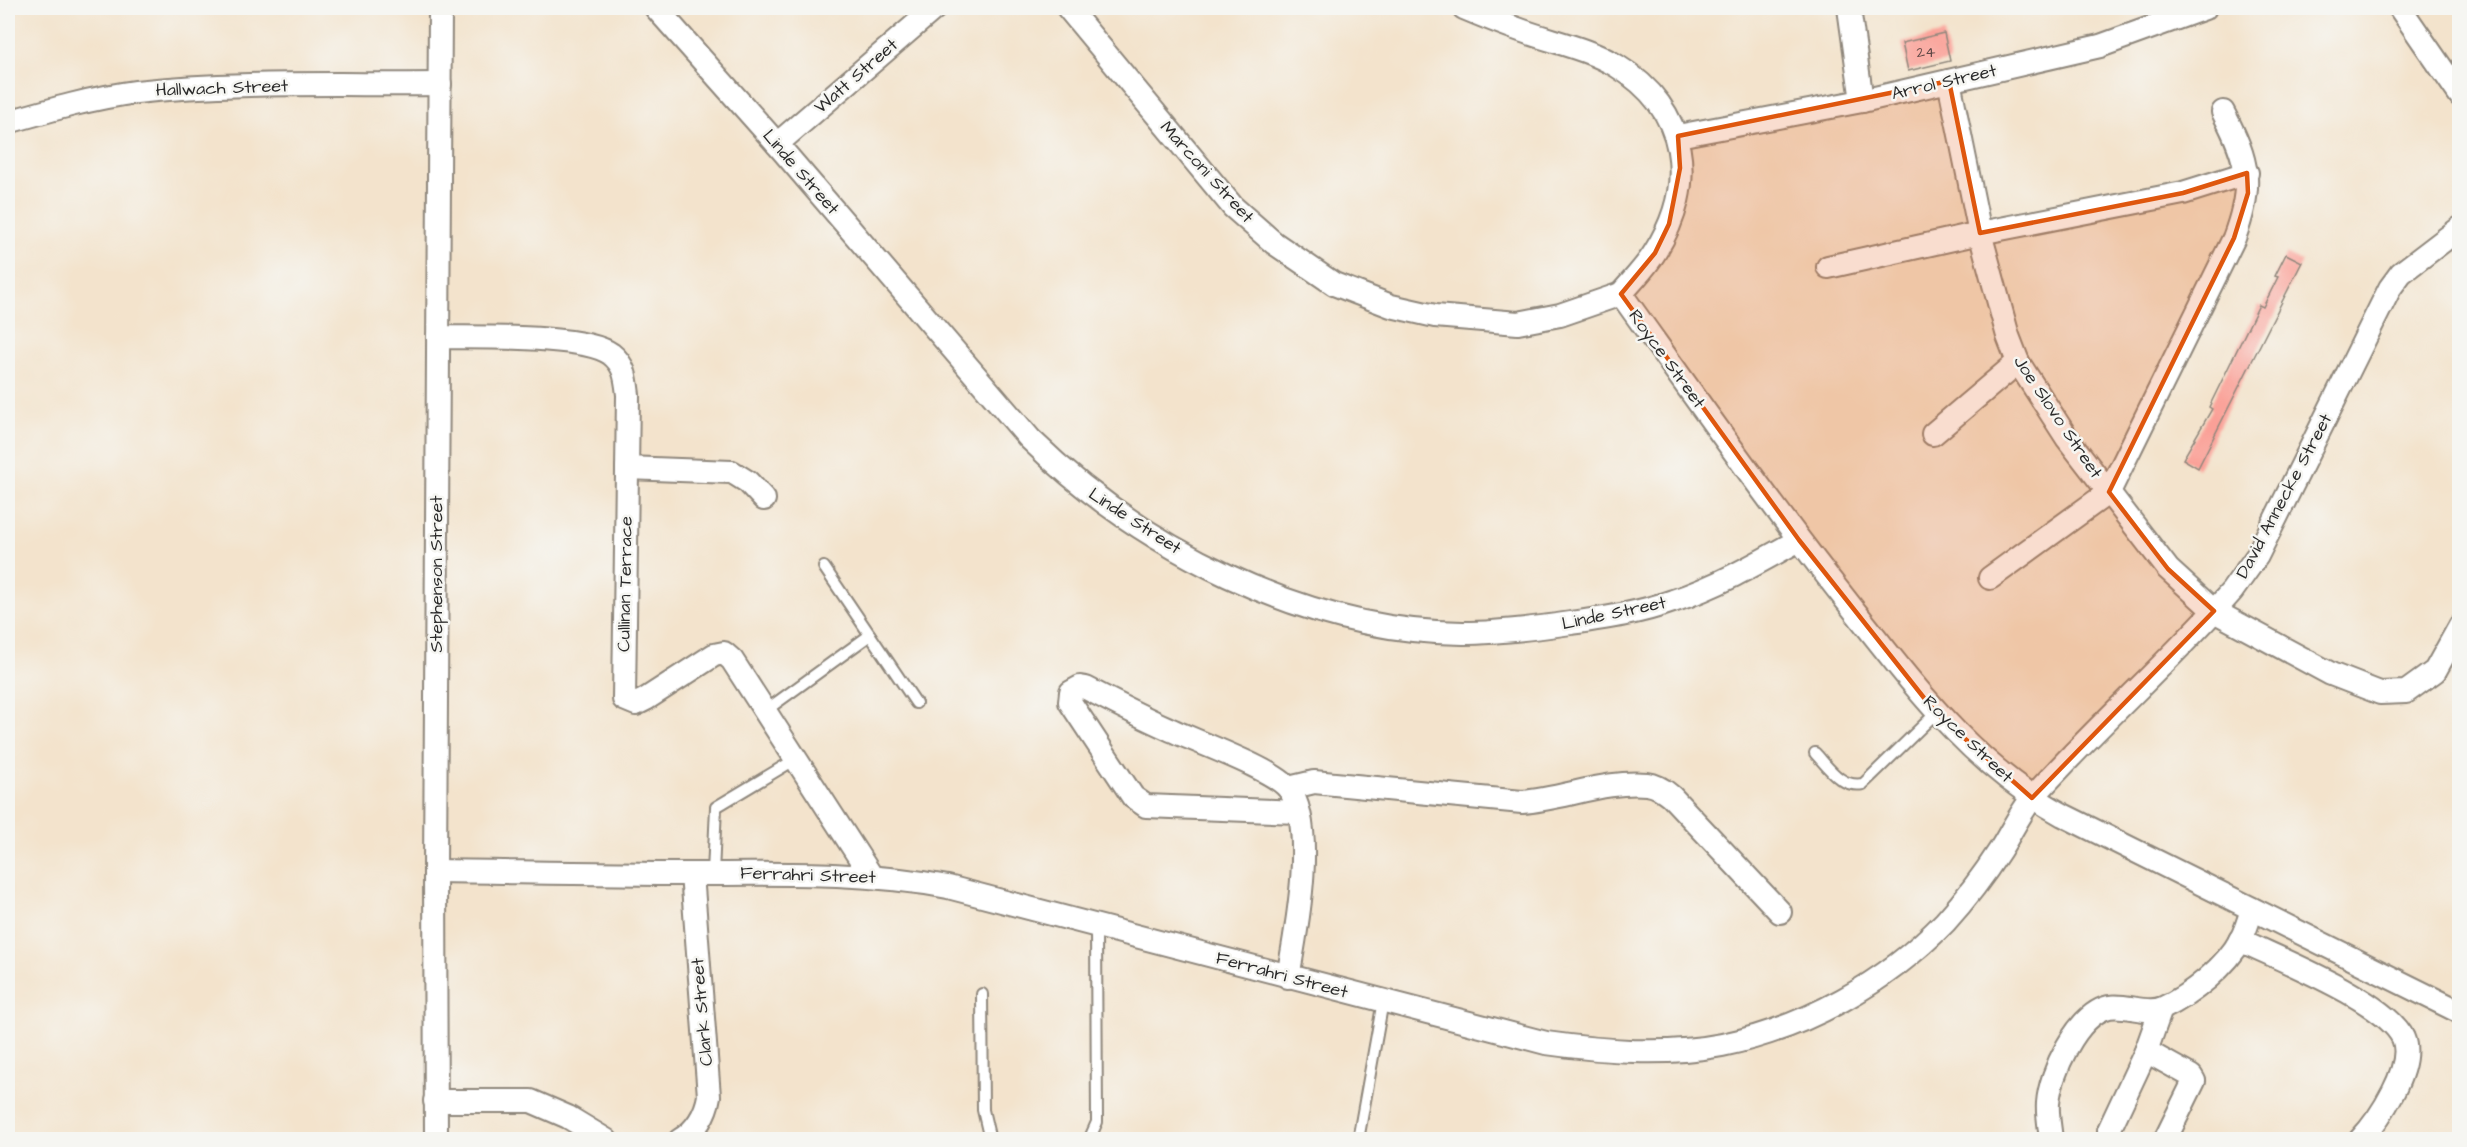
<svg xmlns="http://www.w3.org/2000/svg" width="2467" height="1147" font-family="'Architects Daughter',sans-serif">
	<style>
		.building { fill: #faa097 }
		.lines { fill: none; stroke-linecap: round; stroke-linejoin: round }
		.lane-casing { stroke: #8f877c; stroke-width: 14 }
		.street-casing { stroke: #8f877c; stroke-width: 26 }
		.lane { stroke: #fff; stroke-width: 10 }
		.street { stroke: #fff; stroke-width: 22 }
		.marked { fill: #df570e; fill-opacity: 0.2; stroke: #df570e; stroke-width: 4.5; stroke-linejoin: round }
		.labels { text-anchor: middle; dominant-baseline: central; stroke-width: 5; stroke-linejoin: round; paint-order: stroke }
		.number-label { font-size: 15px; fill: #5f4846 }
		.street-label { font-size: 18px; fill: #2b2b2b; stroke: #f6f6f2 }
	</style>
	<rect width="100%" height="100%" fill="#f6f6f2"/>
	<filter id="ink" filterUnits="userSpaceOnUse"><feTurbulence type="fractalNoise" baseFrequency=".0167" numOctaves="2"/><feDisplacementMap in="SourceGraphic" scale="12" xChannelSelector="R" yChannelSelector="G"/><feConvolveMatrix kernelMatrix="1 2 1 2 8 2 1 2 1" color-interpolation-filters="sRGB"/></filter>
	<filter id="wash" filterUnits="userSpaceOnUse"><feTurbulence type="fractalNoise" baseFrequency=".008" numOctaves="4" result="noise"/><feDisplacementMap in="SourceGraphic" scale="24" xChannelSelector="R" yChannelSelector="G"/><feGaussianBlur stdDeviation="1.35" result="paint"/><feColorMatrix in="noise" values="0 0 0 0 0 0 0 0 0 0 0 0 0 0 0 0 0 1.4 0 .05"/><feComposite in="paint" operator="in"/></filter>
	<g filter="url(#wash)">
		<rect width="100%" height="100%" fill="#f3e3cc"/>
		<g id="blocks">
			<g class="building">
				<polygon points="1944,33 1950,61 1908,71 1902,43"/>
				<polygon points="2286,254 2302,262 2198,468 2183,459 2212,409 2209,407 2259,305 2263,307 2278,277 2275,276"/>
			</g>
		</g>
	</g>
	<g filter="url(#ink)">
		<use href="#blocks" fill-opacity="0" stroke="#8f877c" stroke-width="1.5"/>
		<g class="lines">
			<g class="lane-casing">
				<g id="lane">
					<polyline points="824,567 916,703"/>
					<polyline points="765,711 870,635"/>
					<path d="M1815,753c14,15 26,35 48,31l73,-71"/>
					<polyline points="713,873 716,807 796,759"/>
					<polyline points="982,994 983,1110 990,1140"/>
					<polyline points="1089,1140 1097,1122 1096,927"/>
					<polyline points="1358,1140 1383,1001"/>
				</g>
			</g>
			<g class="street-casing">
				<g id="street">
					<path d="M656,8l121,136 253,295c110,108 275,193 433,194 35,0 73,-5 108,-10 34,-5 69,-10 102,-22 45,-15 85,-38 126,-61"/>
					<polyline points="1068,8 1233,207 1274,243 1334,284 1391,306 1435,316 1518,323 1560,315 1621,294"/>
					<path d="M1464,8c19,8 39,16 59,23 31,11 66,18 94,35 71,43 81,118 38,186 -9,15 -23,29 -34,42"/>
					<polyline points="1849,8 1862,101"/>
					<polyline points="2400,8 2460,95"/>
					<polyline points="1949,81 1980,233 2008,336 2018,362 2067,438 2168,569 2214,611 2331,674 2380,693 2406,692 2435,671 2460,626"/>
					<path d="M8,122c42,-12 84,-24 128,-30 100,-11 203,-7 304,-8"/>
					<polyline points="1678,136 1862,101 2100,46 2205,8"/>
					<polyline points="777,144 935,8"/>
					<polyline points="1828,267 1980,233 2183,193 2247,173"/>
					<path d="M1621,294c76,106 151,213 232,315 62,78 120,157 210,206l397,197"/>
					<path d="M438,337c37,1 146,-3 173,17 14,11 15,24 17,41l-4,304 12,5 10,-5 68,-44 10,-2 8,7 140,217"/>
					<polyline points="1933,434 2018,362"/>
					<polyline points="627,468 732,472 748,482 764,499"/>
					<path d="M1990,578l119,-86 125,-254c20,-53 15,-76 -11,-126"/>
					<path d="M1289,788l25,-6 208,20c41,-3 84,-22 125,-18 9,1 17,6 24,12l109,116"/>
					<path d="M435,871c85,1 170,3 255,3 87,0 172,-3 258,13l598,156c57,8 119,13 176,2 83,-17 164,-62 223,-123 20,-22 39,-47 55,-72 11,-17 20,-38 34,-54 63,-71 135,-133 198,-205l25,-35 133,-268 11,-15 59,-45"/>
					<path d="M2240,940c39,19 146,61 163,98 12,28 -24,82 -43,102"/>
					<path d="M1288,977c8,-45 29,-150 1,-188 -15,-20 -95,-48 -122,-61 -27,-12 -54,-26 -81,-40l-6,-1 -9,5 -1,10 63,95 13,9 152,6"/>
					<polyline points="2146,1051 2191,1076 2194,1081 2165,1140"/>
					<polyline points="435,1101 531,1101 568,1117 606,1140"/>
					<polyline points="436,1140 435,871 440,8"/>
					<path d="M680,1140c16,-9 26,-26 29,-44l-17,-222"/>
					<path d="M2051,1140c-1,-12 -4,-25 -3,-37 2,-29 29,-89 61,-96 18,-3 38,8 54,1 28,-13 64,-42 78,-69 5,-9 8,-20 11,-30"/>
					<polyline points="2111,1140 2109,1130 2146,1051 2161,1009"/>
				</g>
			</g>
			<use href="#lane" class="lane"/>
			<use href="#street" class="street"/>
		</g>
	</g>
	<path class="marked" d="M1949,81l31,152 203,-40 64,-20 1,20 -14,45 -125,254 59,77 46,42 -182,187 -96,-85 -137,-173 -178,-246 34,-41 14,-29 11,-56 -2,-32z"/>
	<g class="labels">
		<g class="number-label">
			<text x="1926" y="52">24</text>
		</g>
		<g class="street-label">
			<text transform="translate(856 76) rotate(-41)">Watt Street</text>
			<text transform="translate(1944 82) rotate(-13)">Arrol Street</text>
			<text transform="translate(222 88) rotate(-2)">Hallwach Street</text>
			<text transform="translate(801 172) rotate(49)">Linde Street</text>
			<text transform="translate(1207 172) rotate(48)">Marconi Street</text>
			<text transform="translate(1667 359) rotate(54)">Royce Street</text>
			<text transform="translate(2058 417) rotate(56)">Joe Slovo Street</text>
			<text transform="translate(2284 496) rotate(-62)">David Annecke Street</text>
			<text transform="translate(1135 521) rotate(33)">Linde Street</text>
			<text transform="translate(436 574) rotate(-90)">Stephenson Street</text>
			<text transform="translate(625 584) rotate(-89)">Cullinan Terrace</text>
			<text transform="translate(1614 613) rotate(-12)">Linde Street</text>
			<text transform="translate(1968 739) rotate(44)">Royce Street</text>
			<text transform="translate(808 875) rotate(2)">Ferrahri Street</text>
			<text transform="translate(1282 975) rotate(15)">Ferrahri Street</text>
			<text transform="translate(702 1012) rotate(-95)">Clark Street</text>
		</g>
	</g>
	<rect width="2467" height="1147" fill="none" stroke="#f6f6f2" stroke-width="30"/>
</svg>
